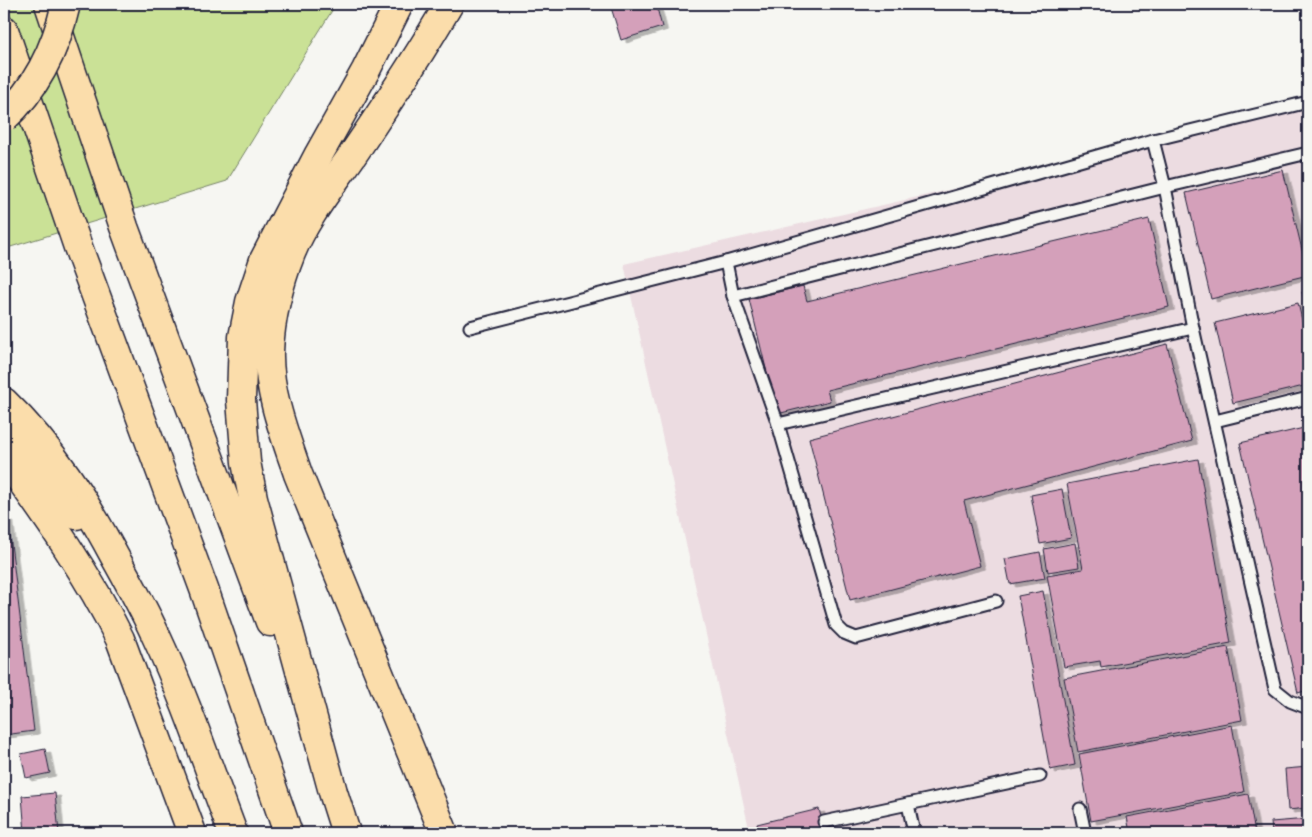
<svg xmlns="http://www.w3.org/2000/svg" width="1312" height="837" font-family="Delius,sans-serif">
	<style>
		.built { fill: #ecdce1 }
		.green { fill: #cae196; stroke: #768268 }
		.building { fill: #d4a0ba; stroke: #22223b; filter: url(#shadow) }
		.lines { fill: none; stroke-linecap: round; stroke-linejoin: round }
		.service-casing { stroke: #22223b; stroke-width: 15 }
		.motorway-casing { stroke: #22223b; stroke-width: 31 }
		.service { stroke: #f6f6f2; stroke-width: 11 }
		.motorway { stroke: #fbddab; stroke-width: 28 }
		.motorway-bridge-casing { stroke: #22223b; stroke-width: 31; stroke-linecap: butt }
		.motorway-bridge { stroke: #fbddab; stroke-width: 28 }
	</style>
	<defs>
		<filter id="shadow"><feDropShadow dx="5.5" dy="3" stdDeviation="0" flood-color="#0004"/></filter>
	</defs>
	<rect width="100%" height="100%" fill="#f6f6f2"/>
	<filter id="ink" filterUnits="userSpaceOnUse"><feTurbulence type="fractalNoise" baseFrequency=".02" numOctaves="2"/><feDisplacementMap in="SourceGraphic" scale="10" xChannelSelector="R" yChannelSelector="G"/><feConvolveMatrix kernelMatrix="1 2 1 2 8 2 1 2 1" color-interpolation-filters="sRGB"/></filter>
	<g filter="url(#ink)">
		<polygon class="built" points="1308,108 1308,833 750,833 624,264"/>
		<polygon class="green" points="4,4 336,4 227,181 4,249"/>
		<g class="building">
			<polygon points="610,4 656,4 662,27 621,40"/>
			<polygon points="1283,170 1308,275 1211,299 1186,193"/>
			<polygon points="1149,219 1169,307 827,390 830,401 777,414 749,299 803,286 807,301"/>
			<polygon points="1308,290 1308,317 1302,292"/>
			<polygon points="1298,303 1308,346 1308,385 1233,403 1215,323"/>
			<polygon points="1167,344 1192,441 964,501 980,566 850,600 809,438"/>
			<polygon points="1308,427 1308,690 1298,693 1240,443"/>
			<polygon points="1198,459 1231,643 1101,667 1100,661 1064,667 1047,575 1083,569 1067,484"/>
			<polygon points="1062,489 1071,538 1040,544 1031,495"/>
			<polygon points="4,519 8,519 34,731 4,735"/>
			<polygon points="1075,543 1079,567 1048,572 1044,549"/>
			<polygon points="1040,552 1045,578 1010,584 1005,559"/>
			<polygon points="1043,591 1075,765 1050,770 1018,596"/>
			<polygon points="1228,647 1242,720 1078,752 1064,678"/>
			<polygon points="1232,725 1244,792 1091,821 1079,754"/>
			<polygon points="45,749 50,773 26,778 21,754"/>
			<polygon points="1308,767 1308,808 1288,810 1285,769"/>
			<polygon points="55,793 59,833 25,833 22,796"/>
			<polygon points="1248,794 1255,833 1130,833 1127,817"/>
			<polygon points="819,809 825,833 759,833 757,824"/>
			<polygon points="1308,819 1308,833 1272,833 1271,822"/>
		</g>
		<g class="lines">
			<g class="service-casing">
				<g id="service">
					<polyline points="1153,140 1165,187 1193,328 1275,689 1290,701 1308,708"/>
					<polyline points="726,262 733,296 778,424 836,625 844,633 856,638 996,601"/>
					<polyline points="733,296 1165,187 1308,153"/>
					<polyline points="470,327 726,262 1153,140 1308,102"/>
					<polyline points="1215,421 1308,398"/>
					<polyline points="778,424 1193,328"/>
					<polyline points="908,804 1040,776"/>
					<polyline points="1080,809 1085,833"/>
					<polyline points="824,822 908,804 914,833"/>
				</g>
			</g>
			<g class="motorway-casing">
				<g id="motorway">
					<polyline points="49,4 124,227 270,622"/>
					<polyline points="4,30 78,247 204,589 288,833"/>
					<path d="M4,402c49,47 80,97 112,157 14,25 28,50 40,77 30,64 52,131 77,197"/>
					<polyline points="4,434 76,515"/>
					<path d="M4,457c43,59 84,117 116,182l72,194"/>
					<polyline points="346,833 333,792 253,498 246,462 241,400 243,337 250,302 264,260 319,154 366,70 399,4"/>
					<path d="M444,833l-146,-359c-13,-38 -30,-82 -29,-122 1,-32 10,-69 22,-99 16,-39 46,-74 69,-109 31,-46 61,-92 89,-140"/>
				</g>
			</g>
			<use href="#service" class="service"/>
			<use href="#motorway" class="motorway"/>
			<g class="motorway-bridge-casing">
				<path id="motorway-bridge" d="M4,118c34,-31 52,-70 62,-114"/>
			</g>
			<use href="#motorway-bridge" class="motorway-bridge"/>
		</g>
	</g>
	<rect width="1312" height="837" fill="none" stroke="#f6f6f2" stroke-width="20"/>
	<rect x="10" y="10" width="1292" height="817" fill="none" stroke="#22223b" stroke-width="2" filter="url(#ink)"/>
</svg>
